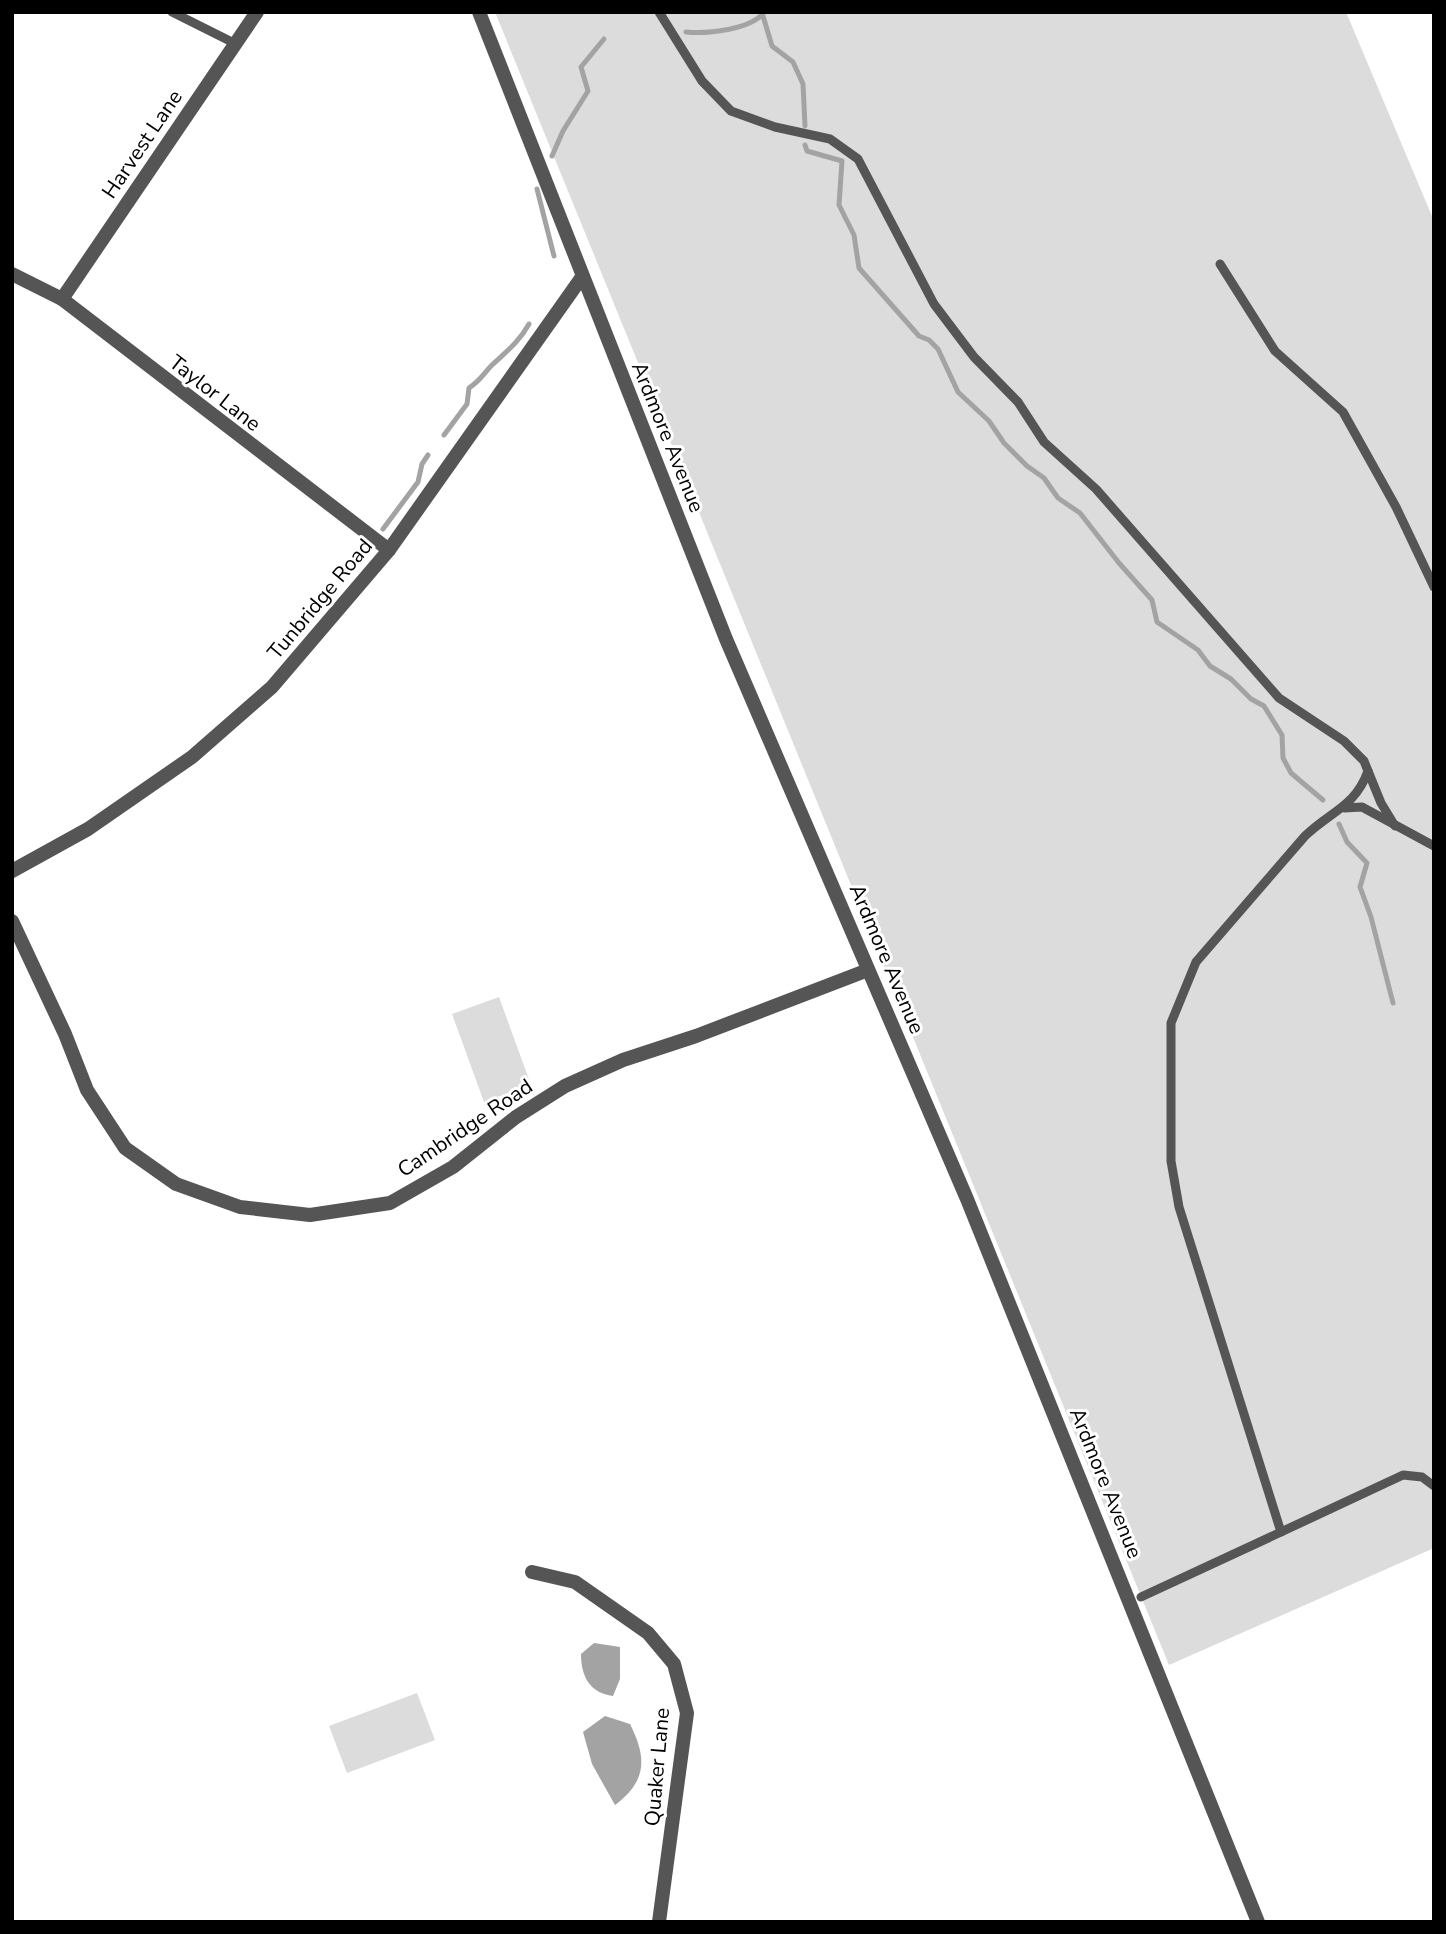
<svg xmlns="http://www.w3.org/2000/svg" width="1446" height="1934" font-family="'Nunito Sans',sans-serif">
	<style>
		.green { fill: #dcdcdc }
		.water { fill: #a3a3a3 }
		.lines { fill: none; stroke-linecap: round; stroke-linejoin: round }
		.stream { stroke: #a3a3a3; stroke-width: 5 }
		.service { stroke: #555; stroke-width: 9 }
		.minor { stroke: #555; stroke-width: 14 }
		.tertiary { stroke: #555; stroke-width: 14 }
		.labels { text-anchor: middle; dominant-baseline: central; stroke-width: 6; stroke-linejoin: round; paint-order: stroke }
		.street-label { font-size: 21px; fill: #000; stroke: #fff }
	</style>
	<rect width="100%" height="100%" fill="#fff"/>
	<g class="green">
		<polygon points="495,12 1346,12 1434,221 1434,1548 1169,1665"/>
		<polygon points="499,997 531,1085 484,1102 452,1014"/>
		<polygon points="417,1693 435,1740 347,1773 329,1726"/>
	</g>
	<g class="water">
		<path d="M594,1643l26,4v32l-7,17c-23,-3 -32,-19 -32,-42z"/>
		<path d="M605,1716l25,8c17,34 17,57 -15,81l-23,-41 -9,-32z"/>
	</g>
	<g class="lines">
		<g class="stream">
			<polyline points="763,16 772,46 793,62 803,84 805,126"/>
			<path d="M686,32c20,2 66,-2 78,-20"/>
			<polyline points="805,145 807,151 842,161 839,205 854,235 859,268 919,336 929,340 938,349 958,392 989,421 1004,443 1027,466 1044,478 1058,498 1080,513 1119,563 1152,600 1157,622 1198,650 1210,666 1231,679 1251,699 1264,706 1282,735 1283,758 1291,773 1323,800"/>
			<polyline points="552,156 563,131 588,91 581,67 604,39"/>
			<polyline points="537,189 554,256"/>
			<path d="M444,435l23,-31 2,-16c12,-8 14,-14 23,-23 15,-14 27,-23 37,-41"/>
			<polyline points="383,529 418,482 422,464 428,455"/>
			<polyline points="1339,824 1347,842 1367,863 1360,887 1371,917 1393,1003"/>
		</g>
		<g class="service">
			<polyline points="172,12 236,44"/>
			<path d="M659,12l43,69 29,30 44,16 55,12 28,20 76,145 40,53 44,45 26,40 52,47 183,209 65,43 20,20 4,10c-13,36 -37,40 -63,65l-109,126 -25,61v138l8,46 102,325 -140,65"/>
			<polyline points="1220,264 1275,351 1343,412 1396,507 1434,587"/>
			<polyline points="1368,771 1381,803 1395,826"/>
			<polyline points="1344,808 1362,807 1434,846"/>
			<polyline points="1281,1532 1403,1475 1422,1477 1434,1486"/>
		</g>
		<g class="minor">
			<polyline points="12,274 62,299 389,550"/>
			<polyline points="62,299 257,12"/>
			<polyline points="12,871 88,829 192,757 272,687 389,550 582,277"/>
			<polyline points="12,921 65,1034 87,1090 125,1148 176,1184 240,1207 310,1215 390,1203 453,1167 516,1117 565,1086 623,1060 696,1036 868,970"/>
			<polyline points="532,1572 575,1582 648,1633 674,1664 687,1713 659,1922"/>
		</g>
		<polyline class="tertiary" points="479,12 726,639 967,1199 1258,1922"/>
	</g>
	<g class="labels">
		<g class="street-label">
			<text transform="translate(142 144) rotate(-56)">Harvest Lane</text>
			<text transform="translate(215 393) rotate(38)">Taylor Lane</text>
			<text transform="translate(668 437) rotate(68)">Ardmore Avenue</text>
			<text transform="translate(320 599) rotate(-50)">Tunbridge Road</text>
			<text transform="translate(887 959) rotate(67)">Ardmore Avenue</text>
			<text transform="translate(465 1128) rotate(-34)">Cambridge Road</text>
			<text transform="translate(1106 1483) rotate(68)">Ardmore Avenue</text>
			<text transform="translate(657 1767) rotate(-85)">Quaker Lane</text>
		</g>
	</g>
	<rect width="1446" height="1934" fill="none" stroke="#000000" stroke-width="28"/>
</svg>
